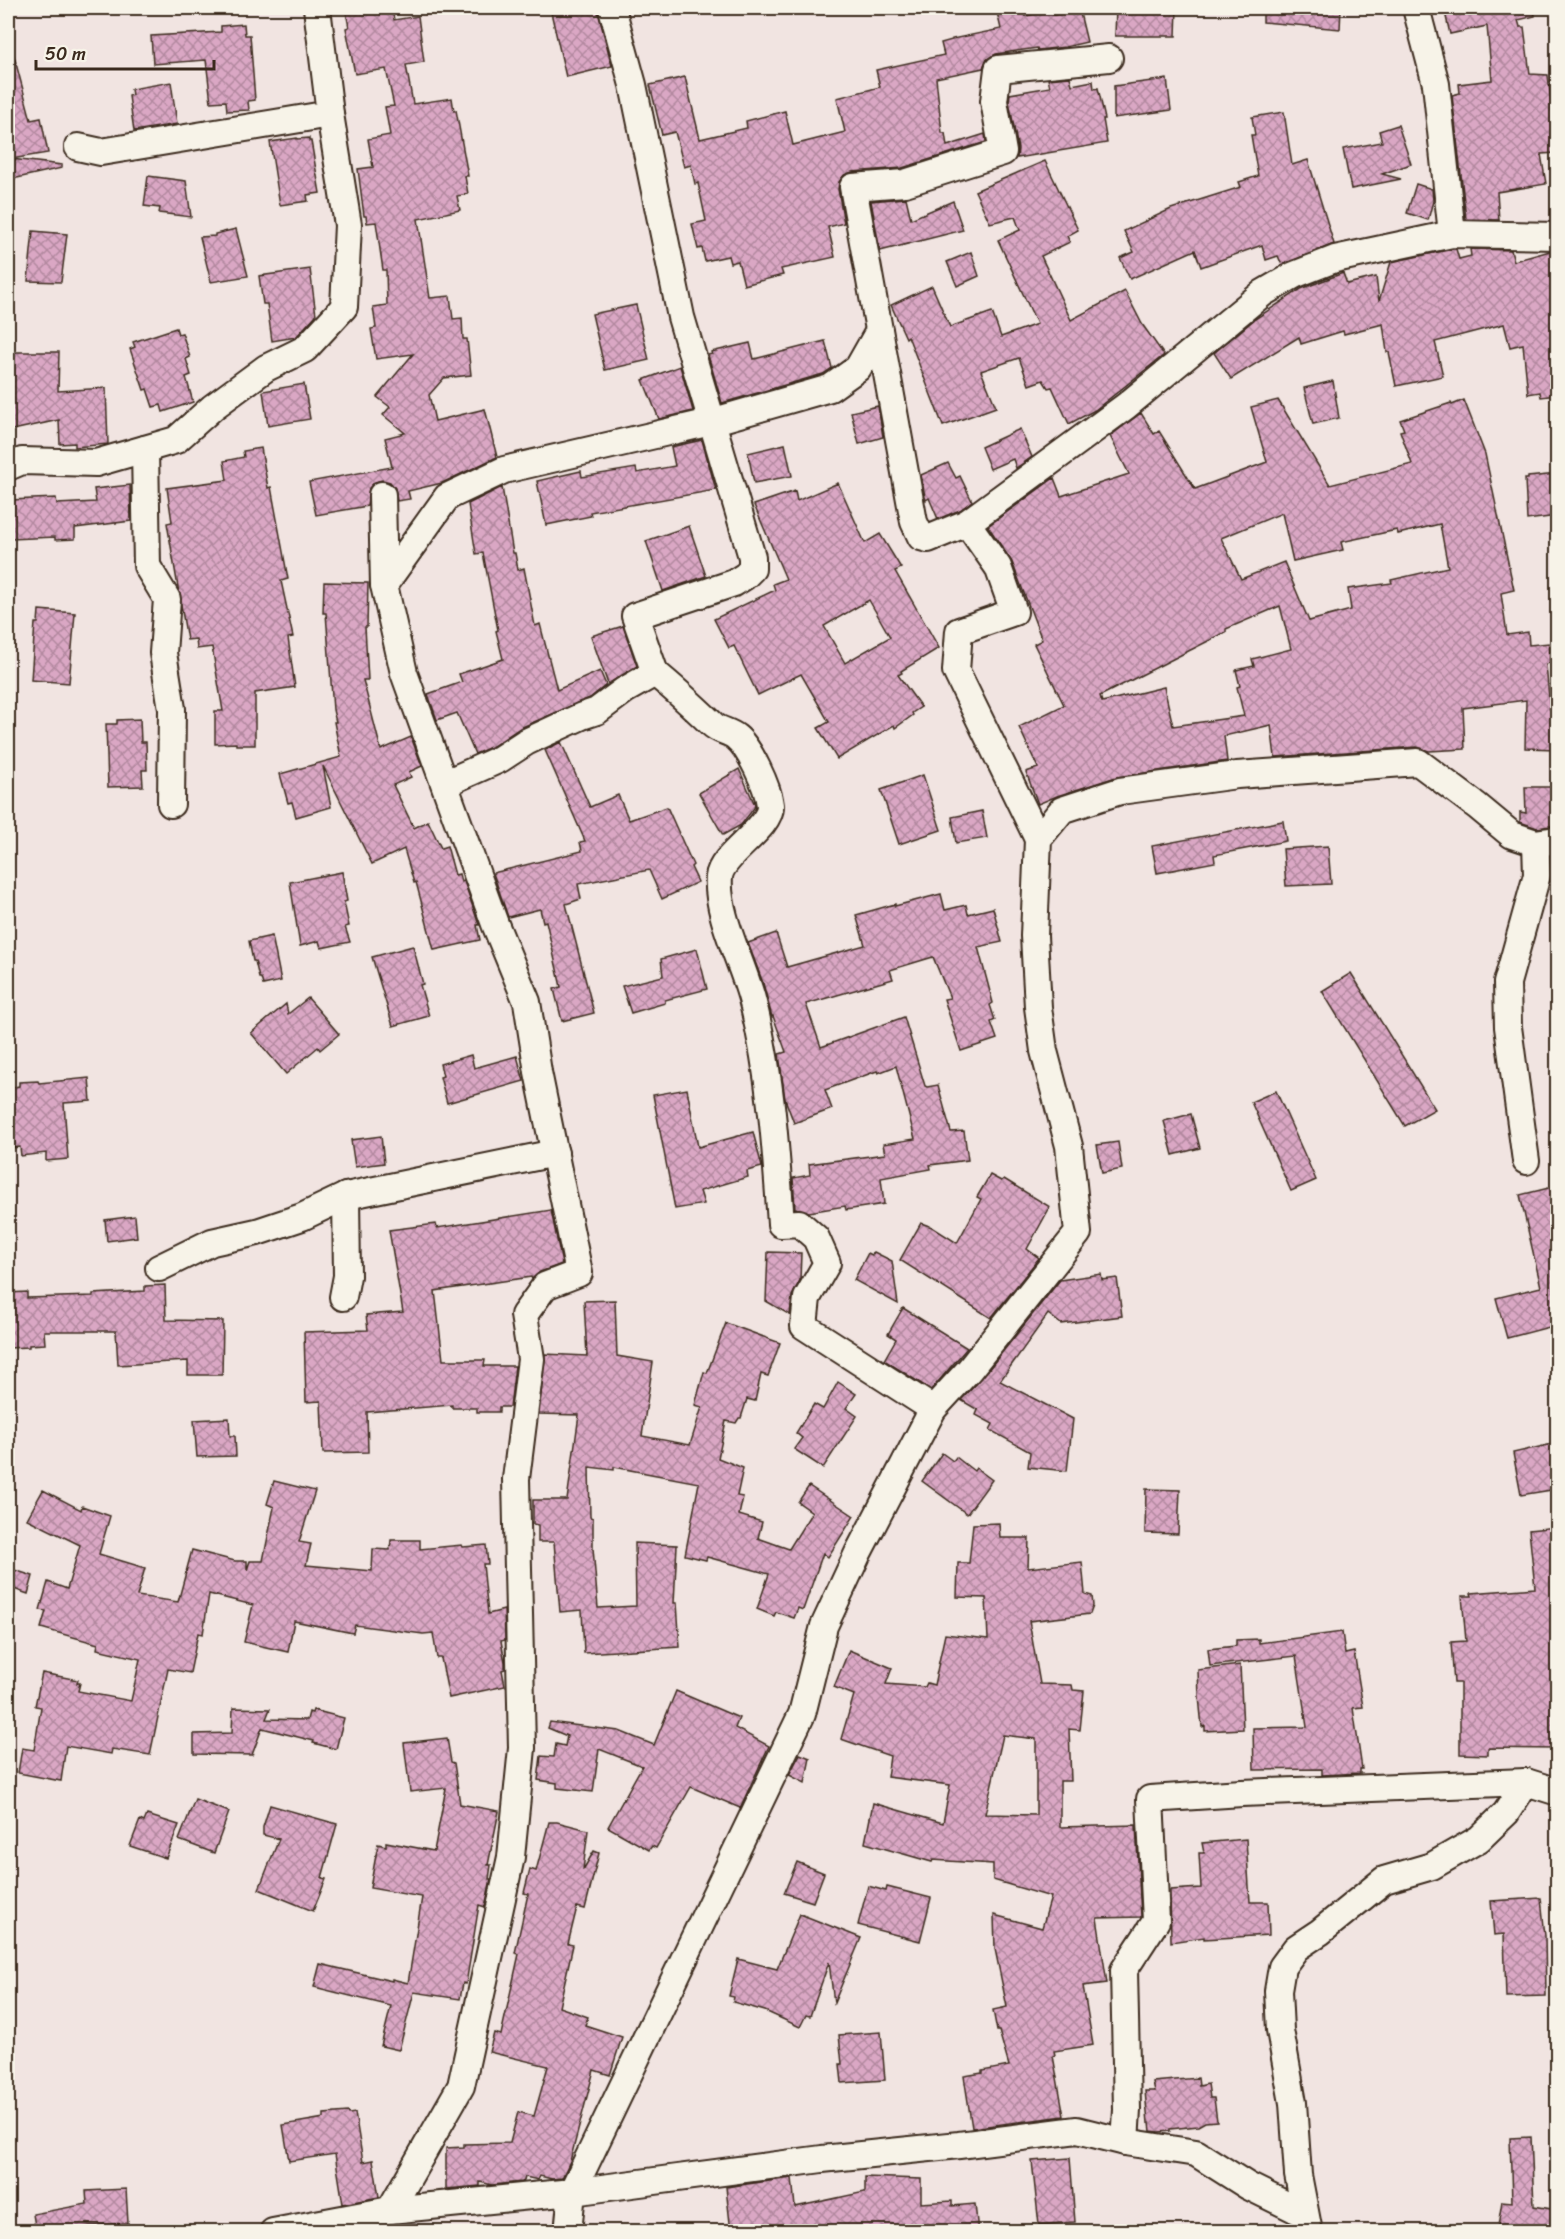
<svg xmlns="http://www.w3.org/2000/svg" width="1565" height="2239" font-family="Sriracha,sans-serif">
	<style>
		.building { fill: url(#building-cross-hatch); stroke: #3b2a1e; stroke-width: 1.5; fill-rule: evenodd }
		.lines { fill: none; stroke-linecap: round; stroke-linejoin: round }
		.minor-casing { stroke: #3b2a1e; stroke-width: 30 }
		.minor { stroke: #f7f3e8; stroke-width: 26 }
	</style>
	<defs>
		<pattern id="building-cross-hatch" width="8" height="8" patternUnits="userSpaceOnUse" patternTransform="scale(1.5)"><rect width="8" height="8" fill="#daa7c4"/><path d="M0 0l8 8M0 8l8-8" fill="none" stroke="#b2889f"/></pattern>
	</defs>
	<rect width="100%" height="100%" fill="#f1e4e1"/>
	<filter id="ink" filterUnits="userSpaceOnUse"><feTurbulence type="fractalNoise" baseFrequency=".0167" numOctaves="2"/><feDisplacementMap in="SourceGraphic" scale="12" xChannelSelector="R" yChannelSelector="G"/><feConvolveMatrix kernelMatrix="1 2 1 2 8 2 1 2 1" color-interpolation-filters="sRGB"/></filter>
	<g filter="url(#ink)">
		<g class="building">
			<polygon points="373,8 392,8 394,20 418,16 424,62 406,65 413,104 452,98 454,111 456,110 468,176 465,176 468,194 457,196 460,210 418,219 430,298 450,296 453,319 462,318 463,339 467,339 471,375 444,378 429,395 435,421 485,409 497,457 442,483 408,491 410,499 397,501 395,488 390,482 382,480 375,482 369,488 367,506 316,515 309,482 392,467 385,438 405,433 383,415 390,407 377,397 413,354 376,359 371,329 376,328 373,307 387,305 386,270 383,270 376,222 367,223 366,216 364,216 358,169 373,167 368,139 390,135 385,107 394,106 386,69 355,74 346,28 349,27 346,12"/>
			<polygon points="550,8 597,8 612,66 566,77"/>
			<polygon points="996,8 1023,8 1025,16 1053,10 1054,15 1079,9 1087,42 1065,47 1038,50 1037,48 996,54 986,60 983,68 936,78 942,133 945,133 947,146 985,134 986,142 902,168 852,172 844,175 839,182 838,189 844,223 828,227 835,257 781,269 783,275 744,285 738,261 730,263 728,256 705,261 702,248 698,249 692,224 706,221 698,183 695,184 691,165 684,167 675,132 662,135 650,85 685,77 700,139 747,128 746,121 785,111 793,145 845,132 837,98 880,87 876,70 944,55 941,43 952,40 952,39 1001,29"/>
			<polygon points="1116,8 1177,8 1176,36 1115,36"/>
			<polygon points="1263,8 1341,8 1340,29 1263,22"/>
			<polygon points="1444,8 1534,8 1535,16 1518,20 1520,27 1524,27 1530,74 1548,75 1557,153 1541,154 1546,184 1497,192 1499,220 1466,219 1452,95 1460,93 1459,84 1492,80 1487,26 1450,34"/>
			<polygon points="244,24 245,35 250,35 255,100 248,101 249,110 227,111 226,101 211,102 206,60 153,64 151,36 221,32 221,26"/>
			<polygon points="14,56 31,120 41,118 48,153 11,159 62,165 62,168 8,180 8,57"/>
			<polygon points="1070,77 1072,85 1093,81 1094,89 1098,88 1105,119 1103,119 1107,143 1017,158 1018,149 1009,101 1010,94 1050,87 1048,79"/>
			<polygon points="1167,79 1171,110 1114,118 1114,86"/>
			<polygon points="171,82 177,124 134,131 129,96 132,95 131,89"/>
			<polygon points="1284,112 1292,165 1308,160 1334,244 1282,265 1278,256 1266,260 1262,245 1201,267 1195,250 1130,279 1120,258 1134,252 1124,231 1171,209 1241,187 1239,182 1258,176 1251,135 1255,135 1252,117"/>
			<polygon points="1398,125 1411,164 1382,174 1401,179 1351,189 1343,149 1382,142 1379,131"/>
			<polygon points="297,138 297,139 309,138 309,141 311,141 320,193 307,195 308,201 280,205 270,142"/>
			<polygon points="1045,161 1078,230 1067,236 1070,242 1041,256 1071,320 1125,291 1142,324 1164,355 1095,410 1069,424 1052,387 1048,388 1043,380 1029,385 1019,358 981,371 996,407 943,426 908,336 906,338 891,305 932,286 950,327 992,312 1001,337 1037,324 998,240 1020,230 1015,217 990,223 975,191"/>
			<polygon points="148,176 186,181 191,217 159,213 160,208 144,206"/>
			<polygon points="1416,184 1432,189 1433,201 1428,220 1407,213"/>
			<polygon points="906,198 911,219 953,201 963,230 880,251 871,201"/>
			<polygon points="236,229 248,276 211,282 200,237 215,236 215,234"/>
			<polygon points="33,231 67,234 61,282 28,281"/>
			<polygon points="1453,249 1456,249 1459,259 1471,256 1470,249 1511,250 1514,261 1550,251 1557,251 1557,395 1541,397 1540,392 1528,394 1523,344 1510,347 1504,324 1435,342 1443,376 1396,386 1389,352 1387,352 1383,324 1344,334 1343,331 1301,344 1299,337 1231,379 1214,353 1255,319 1301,289 1343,273 1347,284 1376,277 1379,301 1391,262"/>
			<polygon points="971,252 979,276 957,286 947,262"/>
			<polygon points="310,269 316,315 296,337 272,341 267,304 263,304 259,276"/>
			<polygon points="636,305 649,360 605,370 592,314"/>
			<polygon points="176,328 178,334 182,333 190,357 186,359 191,375 186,377 193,402 163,412 161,405 153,407 147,389 144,390 130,349 135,347 133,342"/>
			<polygon points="825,341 832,368 823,374 722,403 708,355 712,354 711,352 750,343 754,359"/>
			<polygon points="8,352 59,352 58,391 106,388 108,444 75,447 75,443 60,444 59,420 8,431"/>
			<polygon points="680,366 693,411 659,419 643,380"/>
			<polygon points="1333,381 1339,418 1313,424 1304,388"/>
			<polygon points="304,384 310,419 268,426 263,391"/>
			<path d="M1278,400l52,85 82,-21 -12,-33 4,-1 -4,-10 51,-17 1,2 12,-5 21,54 29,136 -13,3 6,42 21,-3 1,13 20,-2 1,20 -4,1 4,45h7v40l-32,-1 1,-48 -63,8 2,41 -36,2 -12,-4 -142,10 -4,-32 -47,11 3,25 -111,16 -59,19 -19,8 -12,-32 12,-4 -19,-41 45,-22 -30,-61 8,-4 -30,-78 -24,-36 66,-48 7,18 68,-22 -19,-38 31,-23 13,21 5,-3 36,58 72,-27 -16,-55zM1282,513l11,48 50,-11 -2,-8 56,-12 1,4 42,-10 8,43 -57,13 1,3 -44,6 3,21 -42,11 -25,-59 -43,17 -20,-41zM1280,606l11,43 -39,10 2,7 -18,4 4,16 -3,1 7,29 -71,10 -9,-39 -62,15 -2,-6 126,-64v-3z"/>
			<polygon points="878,406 883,437 859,444 851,412"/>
			<polygon points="1020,429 1032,457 1016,468 1013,459 990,469 981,447"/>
			<polygon points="702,440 716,490 590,512 591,516 546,525 537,481 581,471 582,477 636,468 637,473 675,466 671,447"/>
			<polygon points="785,444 792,476 754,483 748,453"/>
			<polygon points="261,448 268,488 271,487 288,579 281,581 293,637 288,638 295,687 255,693 255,745 236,745 236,743 215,744 215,711 223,711 212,647 197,649 196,639 187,640 167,523 172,522 167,488 227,480 224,461 244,457 243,451"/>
			<polygon points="948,463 956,478 960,476 972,501 960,510 938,519 929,498 926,500 925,497 921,475"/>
			<polygon points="1557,474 1557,516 1527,520 1525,479 1528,479 1528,477"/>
			<path d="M838,483l27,60 15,-9 21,34 -6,3 44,77 -38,23 1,2 -4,2 23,32 -9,6 1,2 -18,13 -1,-3 -57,34 -19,-31 11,-6 -28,-48 -43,21 -24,-49 -5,2 -15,-29 61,-29 -2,-6 13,-5 -32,-74 41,-14 2,10zM869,600l21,37 -45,26 -21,-37z"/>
			<polygon points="130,485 131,521 75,528 75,539 55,540 55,537 11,539 10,500 56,498 57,504 96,502 94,489"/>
			<polygon points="502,487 513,553 515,553 518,570 524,568 535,626 540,624 557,690 600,671 606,685 590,698 520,728 493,746 475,754 457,713 437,720 428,694 462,682 459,674 503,659 496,631 498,630 483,553 476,554 468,504"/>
			<polygon points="689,526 706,576 663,591 646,541"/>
			<polygon points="324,582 368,583 367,627 365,627 368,680 363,680 381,750 411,737 422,766 409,772 411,777 393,785 414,828 428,821 441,848 447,846 455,875 459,874 461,882 464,881 479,925 477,925 480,940 434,950 416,882 414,883 404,849 372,864 323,766 331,807 296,817 292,802 288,803 280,774 341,757 334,722 336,722 333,710 326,613 323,613"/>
			<polygon points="39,610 75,613 69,683 31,680 35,623 38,623"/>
			<polygon points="623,626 637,666 608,684 591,636"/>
			<polygon points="140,719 141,742 146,742 147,770 142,770 143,786 108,787 106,724 117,724 117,720"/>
			<polygon points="561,742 590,807 618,795 629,820 667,807 693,865 691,867 698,882 662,899 649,870 578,884 581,899 566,904 594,1013 562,1021 554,989 561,987 546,921 543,922 540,909 508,917 493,873 582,851 580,842 585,841 545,750"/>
			<polygon points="739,769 755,805 754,808 741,825 723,835 699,793"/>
			<polygon points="923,775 941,830 899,844 881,790"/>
			<polygon points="1525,787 1557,787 1557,825 1537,828 1520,822 1520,812 1526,813"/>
			<polygon points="982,811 987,838 956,843 952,817"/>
			<polygon points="1283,821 1286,841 1214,855 1215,862 1157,873 1152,846"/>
			<polygon points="1328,846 1331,884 1286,886 1283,849"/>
			<polygon points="342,872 347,901 344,902 349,926 345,927 350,942 321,948 319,941 300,946 290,882"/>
			<polygon points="941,894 945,910 966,905 968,914 993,908 1002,942 978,947 993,1003 990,1005 995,1020 991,1022 997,1039 961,1051 944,999 950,998 933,957 890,970 893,979 806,1004 821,1047 904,1017 925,1086 927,1087 938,1085 951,1132 964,1131 968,1160 930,1165 931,1169 881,1178 884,1204 846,1210 845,1206 809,1212 795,1208 793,1178 810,1175 809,1164 885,1154 883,1144 915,1139 896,1066 878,1073 877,1071 825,1090 832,1109 794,1123 785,1099 779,1054 786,1052 773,1016 772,1017 763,983 748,943 776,933 787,967 865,945 856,915 895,904 895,906"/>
			<polygon points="272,936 281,981 263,985 261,978 259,978 255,961 253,961 249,941"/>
			<polygon points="413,946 423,984 420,985 429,1016 393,1026 372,957"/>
			<polygon points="697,949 707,989 665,1000 665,1003 631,1013 622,986 663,976 661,959"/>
			<polygon points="1351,973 1435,1109 1405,1126 1322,991"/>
			<polygon points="308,998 339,1034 320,1050 318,1047 286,1074 251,1033 286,1004 288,1014"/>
			<polygon points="471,1055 474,1068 517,1056 524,1081 447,1103 440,1077 443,1076 440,1064"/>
			<polygon points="89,1078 91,1101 64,1103 68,1159 46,1161 46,1153 21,1156 20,1147 12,1148 8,1088 19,1086 19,1082 38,1081 39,1083"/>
			<polygon points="687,1089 698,1147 753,1132 762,1167 747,1171 748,1177 700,1191 704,1204 675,1209 653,1095"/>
			<polygon points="1276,1091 1316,1180 1291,1191 1251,1102"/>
			<polygon points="1191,1114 1200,1148 1173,1155 1164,1121"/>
			<polygon points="381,1136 384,1163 355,1167 351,1140"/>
			<polygon points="1118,1142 1122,1169 1102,1173 1097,1145"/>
			<polygon points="990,1175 1001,1181 1004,1179 1050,1207 1027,1249 1039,1258 991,1318 900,1260 921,1223 932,1227 957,1243 981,1199 977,1197"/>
			<polygon points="1557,1186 1557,1325 1507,1338 1496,1298 1541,1287 1520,1195"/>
			<polygon points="551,1210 562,1264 540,1272 532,1279 531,1277 435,1291 443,1360 485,1360 484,1366 515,1366 510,1407 499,1407 499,1412 477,1412 477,1408 452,1408 452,1405 367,1412 368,1452 323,1453 321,1401 306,1402 304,1332 368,1330 366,1315 403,1312 389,1230 436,1224 437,1228"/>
			<polygon points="135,1216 137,1237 107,1241 105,1220"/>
			<polygon points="768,1252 801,1253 800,1280 792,1296 790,1315 766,1301"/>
			<polygon points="874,1252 892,1261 898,1304 854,1280 868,1253 872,1255"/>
			<polygon points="1101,1274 1102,1280 1117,1278 1122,1316 1061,1324 1048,1314 1000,1381 1073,1419 1067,1471 1028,1467 1030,1452 990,1430 993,1424 976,1415 978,1410 961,1400 981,1379 1060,1280"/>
			<polygon points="165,1285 166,1320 223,1321 222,1375 188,1375 188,1361 118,1365 116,1331 44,1331 45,1344 29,1345 29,1347 8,1348 8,1293 27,1292 27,1298 93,1296 93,1294 145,1291 145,1286"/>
			<polygon points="615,1300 617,1356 653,1362 642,1436 690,1445 702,1407 695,1405 704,1372 707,1373 726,1323 780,1343 768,1376 761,1374 755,1401 747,1399 741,1418 739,1418 736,1423 726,1421 718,1458 743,1468 737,1496 743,1497 739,1515 762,1522 758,1538 789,1549 812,1512 798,1502 809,1486 854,1516 828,1557 823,1553 803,1610 798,1608 794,1618 776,1612 774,1616 757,1609 769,1574 707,1557 706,1560 685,1555 699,1483 614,1467 614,1470 589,1467 590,1517 593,1518 593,1548 598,1608 636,1606 635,1543 677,1545 674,1603 677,1603 680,1647 584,1653 582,1610 560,1612 554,1542 538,1542 538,1525 533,1524 533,1500 567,1500 579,1415 539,1414 545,1354 587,1356 584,1301"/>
			<polygon points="903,1308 967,1348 931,1390 884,1360 896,1339 888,1334"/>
			<polygon points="838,1382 856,1394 846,1408 857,1416 823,1468 794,1449 802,1438 796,1433 814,1404 823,1409"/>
			<polygon points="229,1418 230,1436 235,1436 236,1456 197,1457 194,1420"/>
			<polygon points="1557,1443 1557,1489 1521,1495 1513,1453"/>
			<polygon points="942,1453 953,1461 956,1457 974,1471 976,1468 992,1480 967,1514 922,1481"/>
			<polygon points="274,1481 315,1491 299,1542 311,1544 306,1565 372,1571 373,1549 390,1550 391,1540 420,1540 420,1549 462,1545 463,1547 486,1545 488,1564 483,1564 488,1614 504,1610 505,1640 501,1641 505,1662 505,1669 502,1670 505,1686 449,1698 441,1658 437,1658 433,1633 423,1634 355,1625 353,1633 294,1621 288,1652 244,1642 253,1605 209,1594 203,1634 198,1633 190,1673 168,1669 150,1755 112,1749 111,1754 66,1746 61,1781 18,1773 22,1748 34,1750 41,1707 35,1706 42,1673 78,1680 77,1683 80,1683 78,1691 131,1701 140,1659 97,1649 98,1644 41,1628 46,1611 40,1610 48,1582 67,1589 80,1545 27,1519 43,1490 81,1510 82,1506 110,1516 99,1554 145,1568 137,1596 178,1602 192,1550 235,1561 247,1561 247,1570 250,1561 263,1561 274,1507 267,1504"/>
			<polygon points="1146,1489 1180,1490 1178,1534 1145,1533"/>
			<path d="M999,1523l1,15h29l-1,30 54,-6 3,32 7,2 1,10 -3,8 -61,7 11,63 32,1 1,5 11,1 -4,39 -11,-1 2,52h-11v46l76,-2 5,92 -44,1 10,65 -24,3 10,59 -39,6 1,4 -2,1 11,60 -92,12 -8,-52 18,-3v-2l27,-5 -10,-35h-2l-4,-21 14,-3 -12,-58 -1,-34 48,13 9,-31 -58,-17v-16l-60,-4 -1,2 -67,-19 8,-40 70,20 7,-38 -63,-8 3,-21 -49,-17 13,-44 -20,-8 15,-37 43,18 -6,16 39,3 2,-4 7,2 11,-51 43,5 -2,-41 -29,-1 1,-34h11l4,-39zM1003,1735l33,4v76l-51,-1z"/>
			<polygon points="1557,1527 1557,1749 1488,1748 1488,1755 1460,1754 1460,1683 1454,1683 1451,1642 1466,1641 1462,1596 1472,1596 1471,1593 1535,1588 1529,1530"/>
			<polygon points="8,1568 33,1576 28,1594 8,1587"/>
			<polygon points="1342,1632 1345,1654 1354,1652 1363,1707 1353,1708 1362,1769 1360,1769 1360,1773 1322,1775 1322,1769 1254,1770 1253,1728 1307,1727 1296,1656 1210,1666 1208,1649 1236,1646 1236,1640 1259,1639 1259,1643"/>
			<polygon points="1240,1665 1243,1729 1205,1731 1205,1726 1202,1727 1199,1697 1198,1670"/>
			<polygon points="676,1691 739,1718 735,1728 769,1746 740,1808 691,1787 656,1848 652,1846 649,1850 608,1827 642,1766 599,1749 593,1792 557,1788 557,1783 538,1780 541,1756 554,1757 556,1744 565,1746 567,1736 548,1728 550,1722 619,1731 654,1745"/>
			<polygon points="233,1708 270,1709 266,1719 307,1720 309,1712 312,1713 313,1710 344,1718 336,1749 313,1743 314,1741 262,1728 252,1755 194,1754 194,1734 232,1733"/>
			<polygon points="447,1738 451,1762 454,1763 460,1804 499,1811 488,1865 491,1865 489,1879 491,1879 485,1907 479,1905 466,1984 463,1983 460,1999 414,1992 399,2050 381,2046 391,2006 314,1987 320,1964 392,1981 392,1979 408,1983 422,1897 370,1888 378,1844 386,1846 386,1842 434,1851 446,1788 410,1792 404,1743"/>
			<polygon points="800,1754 810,1758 805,1783 789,1775"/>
			<polygon points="195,1799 229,1812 214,1853 179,1840"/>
			<polygon points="270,1805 337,1824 322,1878 326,1879 313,1911 259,1889 279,1839 263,1835 263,1827"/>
			<polygon points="147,1815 179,1825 166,1858 130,1846 140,1820 144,1822"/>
			<polygon points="549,1822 557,1822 588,1830 583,1870 594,1851 599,1853 585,1909 577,1907 568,1944 573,1945 559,2007 588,2017 585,2025 622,2037 610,2075 594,2070 570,2161 562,2178 552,2179 540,2176 538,2180 525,2177 524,2181 522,2182 492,2185 480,2182 480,2186 446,2189 446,2148 464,2147 464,2144 510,2143 518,2112 534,2116 548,2066 489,2052 494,2033 501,2035 519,1954 515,1953 528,1894 524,1893 530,1869 536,1871"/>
			<polygon points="1246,1839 1250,1902 1268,1902 1269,1935 1204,1939 1204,1937 1171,1942 1170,1890 1201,1888 1199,1853 1204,1853 1202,1843"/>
			<polygon points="797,1862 824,1873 813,1902 784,1893"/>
			<polygon points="868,1886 886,1891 887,1887 931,1898 920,1941 858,1925"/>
			<polygon points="1541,1898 1545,1936 1546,1996 1506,1997 1504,1934 1494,1935 1491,1901"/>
			<polygon points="800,1914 861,1938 834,2003 829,1962 810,2016 806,2015 800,2027 765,2011 733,2002 734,1997 729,1996 738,1959 777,1969"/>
			<polygon points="881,2032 885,2080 842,2083 840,2064 842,2064 839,2035"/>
			<polygon points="1198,2078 1199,2086 1208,2084 1210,2098 1214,2098 1217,2121 1205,2122 1198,2126 1170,2129 1170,2131 1159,2132 1151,2131 1150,2123 1148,2123 1145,2091 1155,2091 1153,2082"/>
			<polygon points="348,2112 349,2114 355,2113 363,2162 373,2160 379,2197 343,2204 335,2154 289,2161 283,2125 324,2118 324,2114"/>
			<polygon points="1531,2137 1534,2206 1557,2210 1557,2232 1497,2232 1502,2201 1512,2202 1510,2138"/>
			<polygon points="1070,2158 1075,2222 1039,2225 1032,2161"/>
			<polygon points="865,2177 921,2179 921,2203 952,2201 952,2206 975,2204 978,2232 731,2232 726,2187 792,2178 795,2207 865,2192"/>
			<polygon points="126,2189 128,2223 70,2228 71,2232 36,2232 33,2214 87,2204 86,2191"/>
		</g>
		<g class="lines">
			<g class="minor-casing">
				<g id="minor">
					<polyline points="1416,8 1436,84 1452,234"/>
					<polyline points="78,147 101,152 330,114"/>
					<polyline points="145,449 147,566 167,599 163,653 172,709 171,804"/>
					<polyline points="8,467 22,461 96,463 176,440 213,407 266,368 305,349 344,307 348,225 330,114 317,8"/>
					<polyline points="382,495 384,585 404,673 495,924 527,1002 538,1072 579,1273 545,1286 524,1315 531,1359 516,1479 522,1748 511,1857 461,2086 390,2210"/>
					<polyline points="967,523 928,539 921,537 914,522 853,187 905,183 1003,152 994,101 998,69 1109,58"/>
					<polyline points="384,585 447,497 504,470 711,422 830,388 858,368 879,331"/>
					<path d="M655,673c20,16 38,33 57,51 7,7 17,7 24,13 13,10 32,50 34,68 2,23 -49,49 -51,72 -3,39 25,88 34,126 18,72 23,147 28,221l18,-1 17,15 11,25 -20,35 -3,28 129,83"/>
					<polyline points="446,783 500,759 526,742 582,716 597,711 625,690 655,673 635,616 734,583 745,576 752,569 752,557 681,317 633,85 612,8"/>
					<polyline points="1038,839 956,671 959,631 1014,612 998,567 967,523 1126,406 1263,293 1294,275 1335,259 1452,234 1558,236"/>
					<polyline points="1526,1161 1508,1027 1507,983 1537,875 1536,843"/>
					<polyline points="159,1268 212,1242 257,1232 302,1217 346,1196 555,1153"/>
					<polyline points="343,1297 347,1276 346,1196"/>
					<polyline points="1125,2142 1196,2153 1248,2186 1305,2214"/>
					<polyline points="273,2232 390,2210 572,2192 822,2159 959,2145 1077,2130 1125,2142 1127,2110 1124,1970 1156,1921 1150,1799 1242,1793 1526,1782 1558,1792"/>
					<polyline points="568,2232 572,2192 802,1714 824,1626 858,1553 933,1409 969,1370 1078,1233 1069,1146 1044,1051 1038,1007 1034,936 1038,839 1062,810 1120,791 1237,775 1418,762 1477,806 1512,835 1536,843 1558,840"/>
					<polyline points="1309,2232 1298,2175 1293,2103 1280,2030 1278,1991 1282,1967 1296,1948 1320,1932 1384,1880 1432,1866 1479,1839 1506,1813 1526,1782"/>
				</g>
			</g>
			<use href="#minor" class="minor"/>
		</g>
	</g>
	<rect width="1565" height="2239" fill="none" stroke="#f7f3e8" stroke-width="30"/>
	<rect x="15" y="15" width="1535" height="2209" fill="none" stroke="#3b2a1e" stroke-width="2" filter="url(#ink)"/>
	<path d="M36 60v9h178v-9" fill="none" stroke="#3b2a1e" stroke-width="3"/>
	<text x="45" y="60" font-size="18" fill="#3b2a1e" stroke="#f7f3e8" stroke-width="4.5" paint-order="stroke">50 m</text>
</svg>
